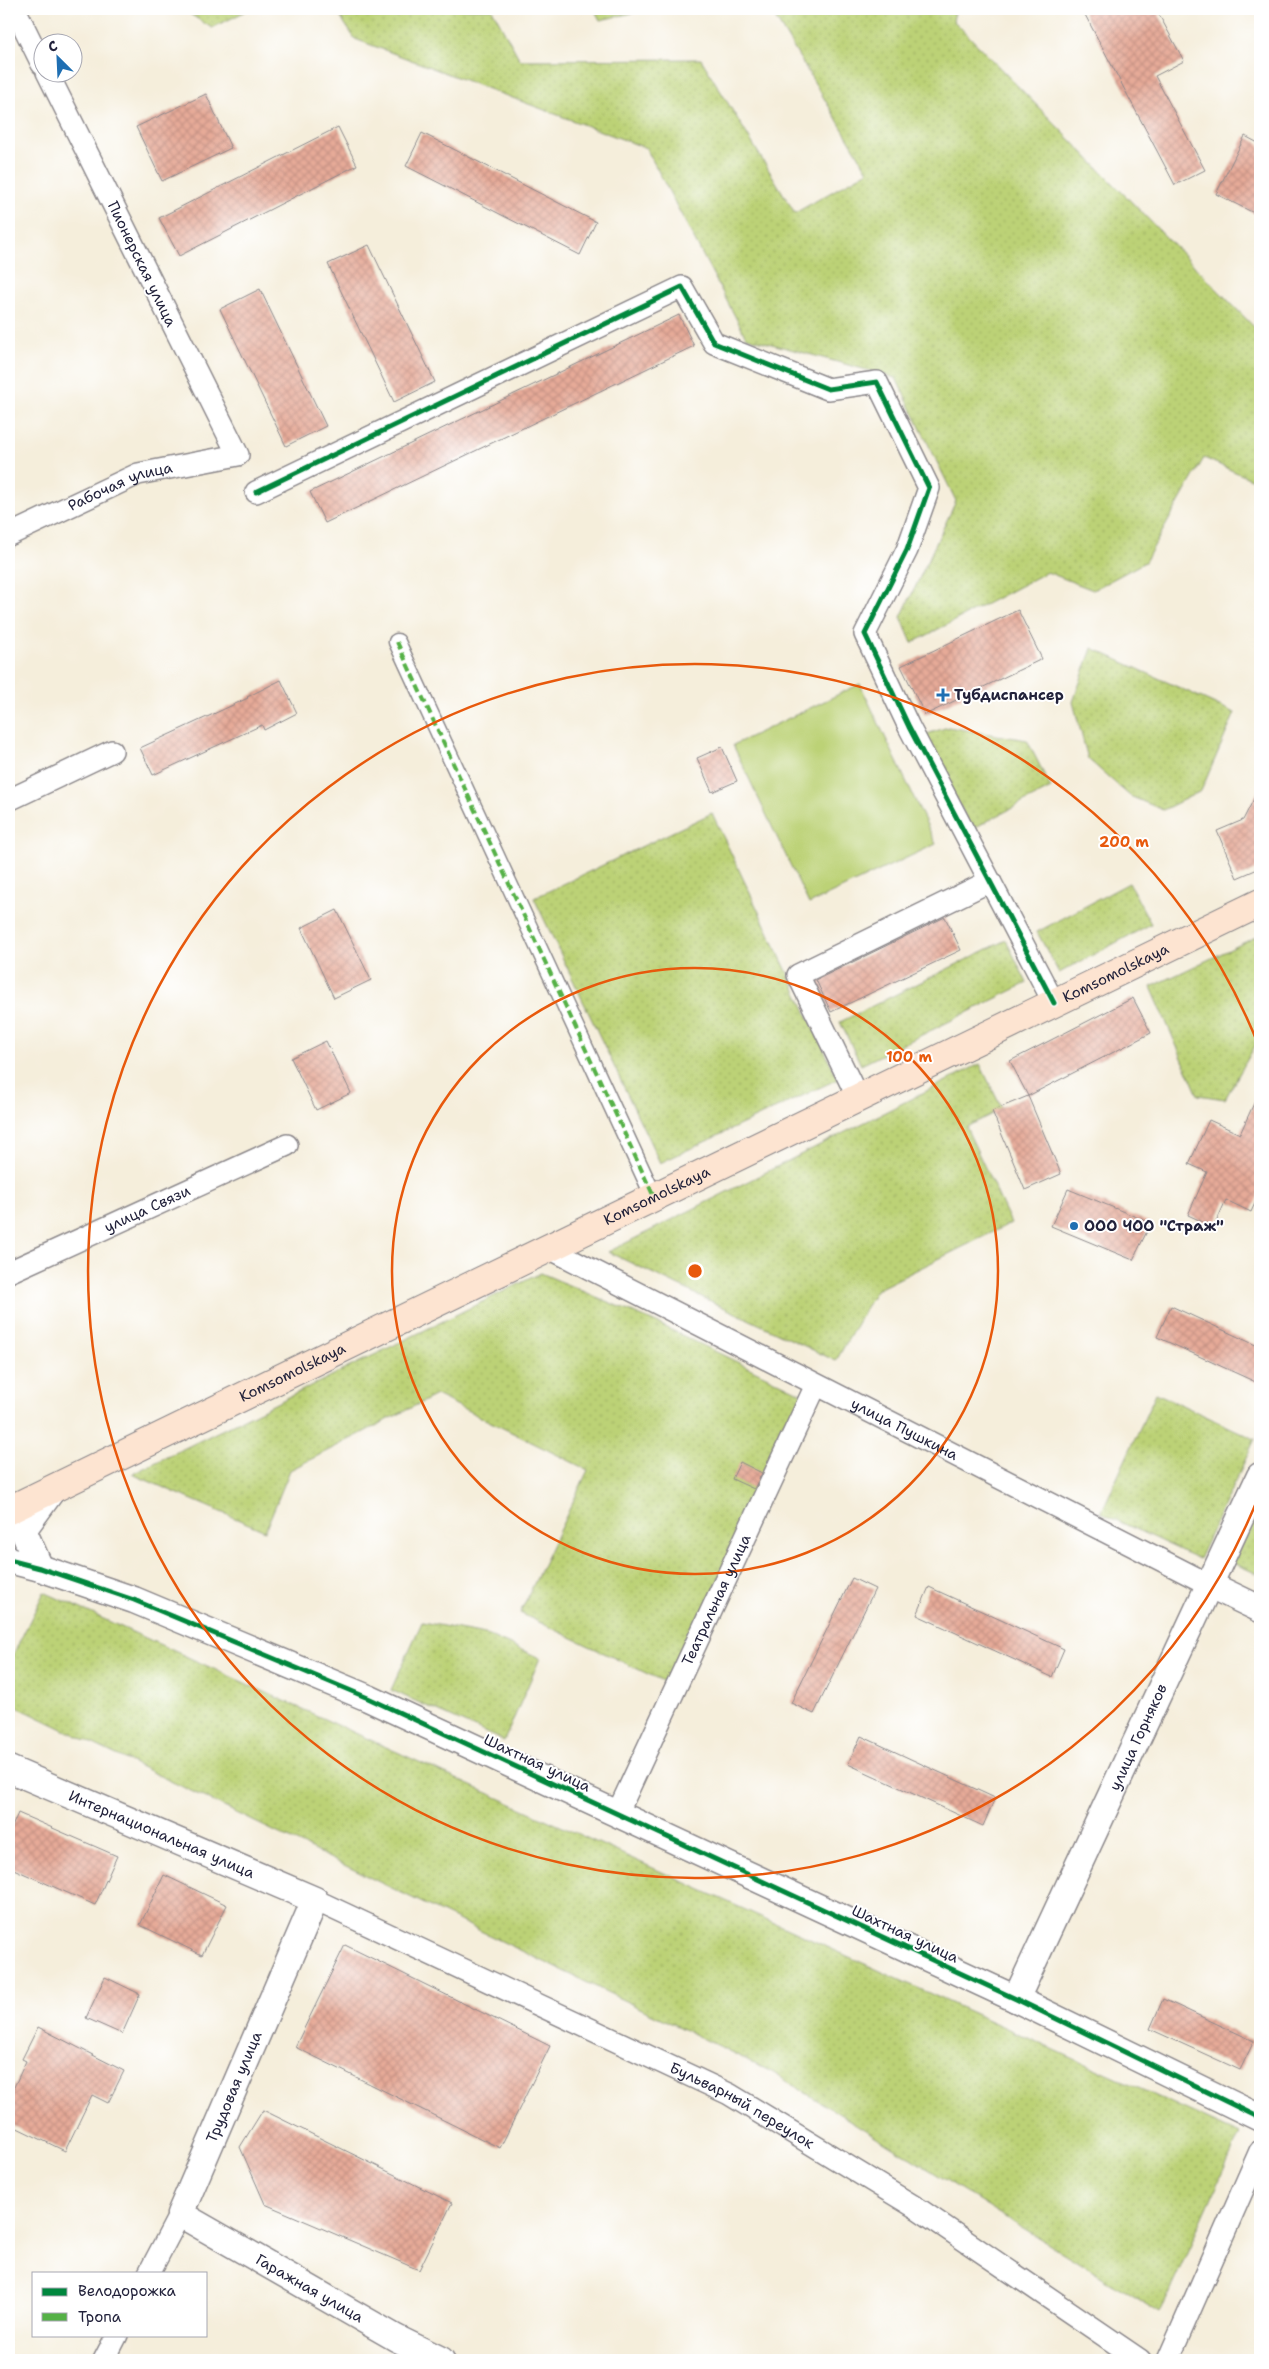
<svg xmlns="http://www.w3.org/2000/svg" width="1269" height="2369" font-family="'Shantell Sans',sans-serif">
	<style>
		.green { fill: url(#green-dots); stroke: #6f7a58 }
		.pitch { fill: #bcd276; stroke: #6f7a58 }
		.building { fill: url(#building-cross-hatch) }
		.lines { fill: none; stroke-linecap: round; stroke-linejoin: round }
		.pedestrian-casing { stroke: #8c888b; stroke-width: 19 }
		.minor-casing { stroke: #8c888b; stroke-width: 24 }
		.tertiary-casing { stroke: #8c888b; stroke-width: 29 }
		.secondary-casing { stroke: #8c888b; stroke-width: 30 }
		.pedestrian { stroke: #fff; stroke-width: 16 }
		.minor { stroke: #fff; stroke-width: 21 }
		.tertiary { stroke: #fff; stroke-width: 26 }
		.secondary { stroke: #fde4d1; stroke-width: 28 }
		.quiet { stroke: #55b146; stroke-width: 4; stroke-dasharray: 8 4; stroke-linecap: butt }
		.cycleway-casing { stroke: #fff; stroke-width: 8 }
		.cycleway { stroke: #00873e; stroke-width: 5 }
		.ring { fill: none; stroke: #e8590c; stroke-width: 2.5 }
		.poi-dot { fill: #1f6fb2; stroke: #fff; stroke-width: 2 }
		.labels { text-anchor: middle; dominant-baseline: central; stroke-width: 4; stroke-linejoin: round; paint-order: stroke }
		.street-label { font-size: 15px; fill: #22223b; stroke: #fff }
		.poi-label { font-size: 15px; font-weight: bold; fill: #22223b; stroke: #fff; text-anchor: start }
		.centre { fill: #e8590c; stroke: #fff; stroke-width: 2.5 }
		.ring-label { font-size: 15px; text-anchor: middle; font-weight: bold; fill: #e8590c; stroke: #fff; stroke-width: 4; stroke-linejoin: round; paint-order: stroke }
	</style>
	<defs>
		<pattern id="green-dots" width="8" height="8" patternUnits="userSpaceOnUse" patternTransform="scale(1.25)"><rect width="8" height="8" fill="#bcd276"/><path d="M2 2h.1M6 6h.1" fill="none" stroke="#a1b467" stroke-width="1.8" stroke-linecap="round"/></pattern>
		<pattern id="building-cross-hatch" width="8" height="8" patternUnits="userSpaceOnUse" patternTransform="scale(1.25)"><rect width="8" height="8" fill="#e6aa98"/><path d="M0 0l8 8M0 8l8-8" fill="none" stroke="#c59284"/></pattern>
	</defs>
	<rect width="100%" height="100%" fill="#fff"/>
	<filter id="ink" filterUnits="userSpaceOnUse"><feTurbulence type="fractalNoise" baseFrequency=".02" numOctaves="2"/><feDisplacementMap in="SourceGraphic" scale="10" xChannelSelector="R" yChannelSelector="G"/><feConvolveMatrix kernelMatrix="1 2 1 2 8 2 1 2 1" color-interpolation-filters="sRGB"/></filter>
	<filter id="wash" filterUnits="userSpaceOnUse"><feTurbulence type="fractalNoise" baseFrequency=".0096" numOctaves="4" result="noise"/><feDisplacementMap in="SourceGraphic" scale="20" xChannelSelector="R" yChannelSelector="G"/><feGaussianBlur stdDeviation="1.12" result="paint"/><feColorMatrix in="noise" values="0 0 0 0 0 0 0 0 0 0 0 0 0 0 0 0 0 1.4 0 .05"/><feComposite in="paint" operator="in"/></filter>
	<g filter="url(#wash)">
		<rect width="100%" height="100%" fill="#f5eedb"/>
		<g class="green">
			<polygon points="182,9 250,9 212,28"/>
			<polygon points="335,9 492,9 520,60 701,59 795,213 868,171 770,9 956,9 953,20 1260,333 1260,483 1204,458 1145,562 1093,590 1047,572 912,643 901,617 956,501 896,378 746,337 646,148 355,39"/>
			<polygon points="594,9 651,9 600,20"/>
			<polygon points="1092,648 1235,713 1201,791 1163,810 1130,796 1088,759 1073,702"/>
			<polygon points="948,727 1027,740 1051,788 972,829 924,735"/>
			<polygon points="712,813 838,1079 660,1163 534,898"/>
			<polygon points="1129,883 1151,924 1059,973 1037,932"/>
			<polygon points="1260,935 1260,1037 1225,1099 1198,1095 1151,987"/>
			<polygon points="1006,940 1027,983 861,1065 840,1022"/>
			<polygon points="980,1064 1002,1109 966,1127 1011,1223 876,1290 836,1361 608,1252"/>
			<polygon points="541,1273 659,1324 807,1396 669,1684 520,1613 588,1470 436,1395 290,1470 265,1531 132,1474"/>
			<polygon points="1156,1393 1255,1439 1199,1559 1101,1513"/>
			<polygon points="1260,1504 1260,1575 1233,1563"/>
			<polygon points="44,1592 1240,2134 1160,2313 772,2072 9,1703 9,1663"/>
			<polygon points="422,1622 485,1634 540,1658 504,1741 391,1690"/>
		</g>
		<polygon class="pitch" points="860,684 936,844 809,904 733,745"/>
		<g id="blocks">
			<g class="building">
				<polygon points="1082,9 1156,9 1184,61 1155,76 1205,170 1175,185"/>
				<polygon points="206,94 231,148 162,181 136,127"/>
				<polygon points="338,127 357,165 179,256 159,218"/>
				<polygon points="422,133 596,222 580,255 406,166"/>
				<polygon points="1245,136 1260,144 1260,216 1216,194"/>
				<polygon points="369,245 435,382 394,402 328,264"/>
				<polygon points="260,289 326,426 286,446 220,309"/>
				<polygon points="679,315 694,346 325,523 310,492"/>
				<polygon points="1018,610 1042,659 925,715 901,666"/>
				<polygon points="281,680 297,713 264,730 262,725 153,775 140,748 248,698 247,697"/>
				<polygon points="722,747 737,781 712,792 697,758"/>
				<polygon points="1260,787 1260,868 1237,878 1217,831 1243,820"/>
				<polygon points="337,910 371,980 334,998 301,928"/>
				<polygon points="945,917 961,950 831,1012 816,980"/>
				<polygon points="1133,998 1151,1033 1028,1096 1010,1061"/>
				<polygon points="326,1041 351,1093 316,1110 291,1058"/>
				<polygon points="1260,1090 1260,1192 1251,1212 1226,1200 1214,1227 1188,1215 1207,1172 1189,1164 1209,1120 1240,1134"/>
				<polygon points="1028,1096 1061,1174 1025,1190 992,1111"/>
				<polygon points="1068,1189 1151,1223 1133,1260 1051,1226"/>
				<polygon points="1171,1306 1260,1347 1260,1384 1157,1337"/>
				<polygon points="740,1462 762,1473 754,1489 732,1479"/>
				<polygon points="852,1578 875,1589 814,1714 791,1703"/>
				<polygon points="929,1587 1064,1649 1052,1677 917,1615"/>
				<polygon points="861,1736 995,1798 983,1826 848,1764"/>
				<polygon points="18,1813 117,1856 95,1905 9,1867 9,1834"/>
				<polygon points="164,1875 227,1905 202,1955 140,1925"/>
				<polygon points="345,1945 550,2046 500,2148 295,2047"/>
				<polygon points="105,1977 140,1994 122,2034 86,2018"/>
				<polygon points="1163,1999 1254,2041 1240,2070 1150,2029"/>
				<polygon points="38,2027 124,2071 108,2103 92,2095 65,2151 9,2124 9,2098 26,2061 22,2059"/>
				<polygon points="263,2110 452,2203 419,2270 265,2204 240,2147"/>
			</g>
		</g>
	</g>
	<g filter="url(#ink)">
		<use href="#blocks" fill-opacity="0" stroke="#8c888b" stroke-width="1"/>
		<g class="lines">
			<g class="pedestrian-casing">
				<polyline id="pedestrian" points="397,642 654,1197"/>
			</g>
			<g class="minor-casing">
				<g id="minor">
					<polyline points="15,9 42,64"/>
					<polyline points="256,492 682,287 714,343 828,389 877,382 929,488 907,550 865,634 909,727 1054,1003"/>
					<path id="s1" d="M9,535l129,-61 100,-19 -191,-383"/>
					<polyline points="9,800 112,751"/>
					<polyline points="858,1098 798,975 990,881"/>
					<path id="s2" d="M549,1248l661,337"/>
					<path id="s3" d="M9,1272l278,-127"/>
					<path id="s4" d="M617,1814l199,-429"/>
					<path id="s5" d="M315,1900l414,194 191,116 220,150"/>
					<polyline points="149,2273 180,2214"/>
					<polyline points="104,2360 117,2335"/>
					<polyline points="1168,2360 1260,2151"/>
				</g>
			</g>
			<g class="tertiary-casing">
				<g id="tertiary">
					<polyline points="9,1560 40,1568 134,1600 368,1698 1016,1999 1260,2118"/>
					<polyline points="40,1568 23,1530 53,1489"/>
					<polyline points="1210,1585 1260,1609"/>
					<path id="s6" d="M9,1769l306,131 -135,314 216,124 45,22"/>
					<path id="s7" d="M1016,1999l244,-523"/>
				</g>
			</g>
			<g class="secondary-casing">
				<g id="secondary">
					<path id="s8" d="M9,1510l1251,-607"/>
				</g>
			</g>
			<use href="#pedestrian" class="pedestrian"/>
			<use href="#minor" class="minor"/>
			<use href="#tertiary" class="tertiary"/>
			<use href="#secondary" class="secondary"/>
			<polyline class="quiet" points="397,642 654,1197"/>
			<g class="cycleway-casing">
				<g id="cycleway">
					<polyline points="256,492 682,287 714,343 828,389 877,382 929,488 907,550 865,634 909,727 1054,1003"/>
					<polyline points="9,1560 40,1568 134,1600 368,1698 1016,1999 1260,2118"/>
				</g>
			</g>
			<use href="#cycleway" class="cycleway"/>
		</g>
	</g>
	<g class="ring">
		<circle cx="695" cy="1271" r="303"/>
		<path d="M1260 1493A607 607 0 1 1 1260 1049"/>
	</g>
	<g class="poi-dot">
		<path d="M940.5 687.5h5v5h5v5h-5v5h-5v-5h-5v-5h5z"/>
		<circle cx="1074" cy="1226" r="5"/>
	</g>
	<g class="labels">
		<g class="street-label">
			<text transform="translate(142 264) rotate(64)">Пионерская улица</text>
			<text stroke="none"><textPath href="#s1" startOffset="122">Рабочая улица</textPath></text>
			<text stroke="none"><textPath href="#s8" startOffset="1230">Komsomolskaya</textPath></text>
			<text stroke="none"><textPath href="#s8" startOffset="720">Komsomolskaya</textPath></text>
			<text stroke="none"><textPath href="#s3" startOffset="152">улица Связи</textPath></text>
			<text stroke="none"><textPath href="#s8" startOffset="315">Komsomolskaya</textPath></text>
			<text stroke="none"><textPath href="#s2" startOffset="399">улица Пушкина</textPath></text>
			<text stroke="none"><textPath href="#s4" startOffset="236">Театральная улица</textPath></text>
			<text stroke="none"><textPath href="#s7" startOffset="289">улица Горняков</textPath></text>
			<text transform="translate(537 1763) rotate(25)">Шахтная улица</text>
			<text stroke="none"><textPath href="#s6" startOffset="166">Интернациональная улица</textPath></text>
			<text transform="translate(905 1934) rotate(25)">Шахтная улица</text>
			<text transform="translate(234 2087) rotate(-67)">Трудовая улица</text>
			<text stroke="none"><textPath href="#s5" startOffset="474">Бульварный переулок</textPath></text>
			<text stroke="none"><textPath href="#s6" startOffset="824">Гаражная улица</textPath></text>
		</g>
		<g class="poi-label">
			<text x="954" y="695">Тубдиспансер</text>
			<text x="1084" y="1226">ООО ЧОО "Страж"</text>
		</g>
	</g>
	<circle cx="695" cy="1271" r="8" class="centre"/>
	<g class="ring-label">
		<text x="1124" y="847">200 m</text>
		<text x="909" y="1062">100 m</text>
	</g>
	<rect width="1269" height="2369" fill="none" stroke="#fff" stroke-width="30"/>
	<rect x="32" y="2272" width="175" height="65" fill="#ffffff" stroke="#a7a7b1"/>
	<rect x="42" y="2288" width="25" height="8" fill="#00873e" stroke="#a7a7b1"/>
	<text x="78" y="2296" font-size="15" fill="#22223b">Велодорожка</text>
	<rect x="42" y="2313" width="25" height="8" fill="#55b146" stroke="#a7a7b1"/>
	<text x="78" y="2322" font-size="15" fill="#22223b">Тропа</text>
	<g transform="translate(58 58) rotate(336)"><circle r="24" fill="#ffffff" stroke="#a7a7b1"/>
	<path d="M0-4L9 19L0 12L-9 19Z" fill="#1f6fb2"/>
	<text y="-8" font-size="14" font-weight="bold" text-anchor="middle" fill="#22223b">С</text>
	</g>
</svg>
